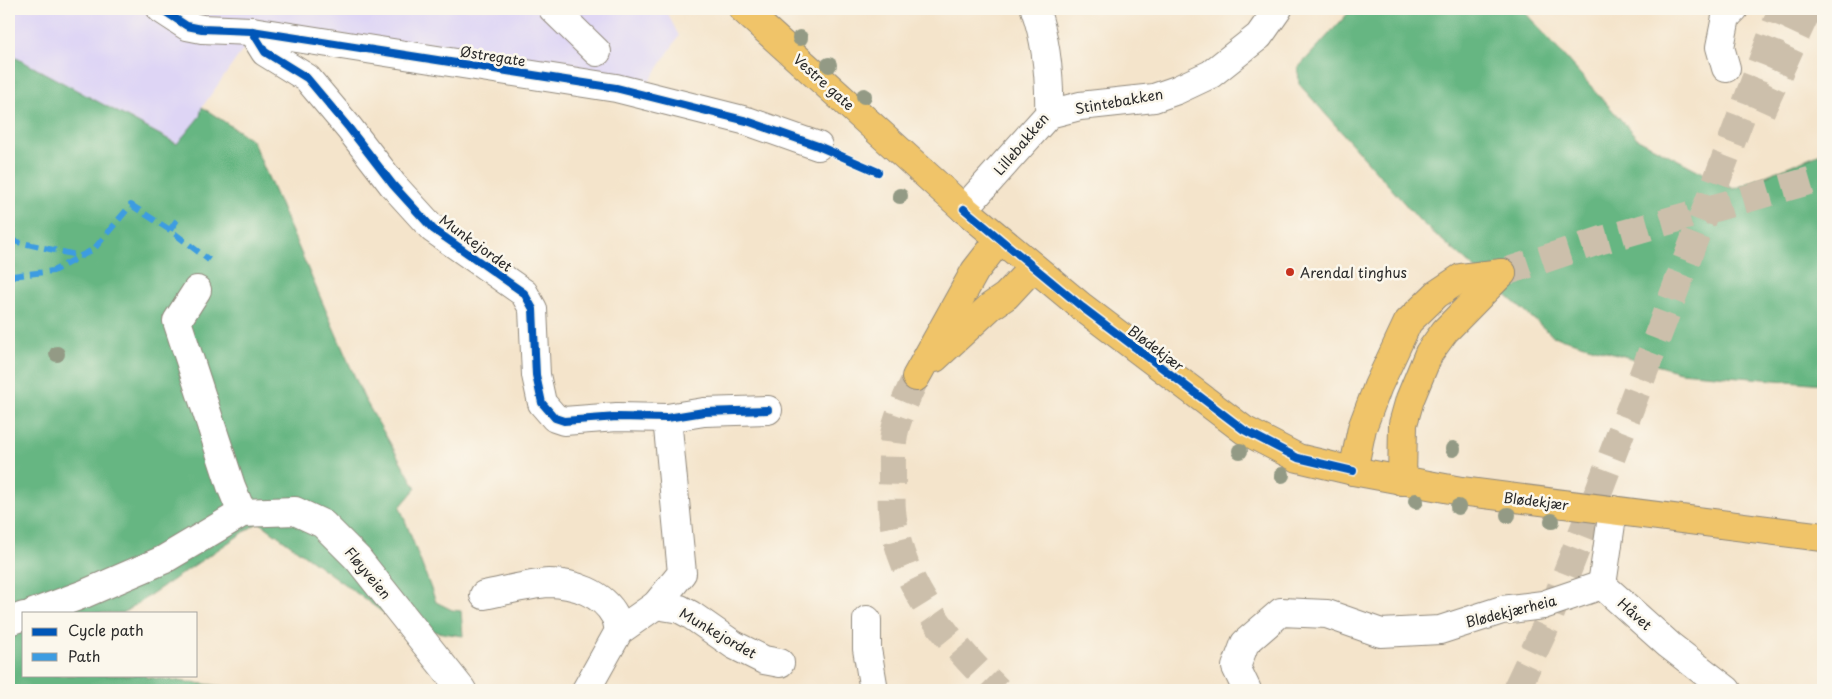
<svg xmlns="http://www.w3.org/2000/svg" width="1832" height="699" font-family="'Playpen Sans',sans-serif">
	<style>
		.built { fill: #ded5f5 }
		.forest { fill: #66b682; stroke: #487056 }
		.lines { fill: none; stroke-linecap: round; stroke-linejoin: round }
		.major-tunnel { stroke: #ccbfab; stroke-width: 28; stroke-dasharray: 28 14; stroke-linecap: butt }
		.minor-casing { stroke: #90887b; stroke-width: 30 }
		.major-casing { stroke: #90887b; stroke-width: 30 }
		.minor { stroke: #fff; stroke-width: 28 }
		.major { stroke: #f0c469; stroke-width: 28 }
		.quiet { stroke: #3d9ce1; stroke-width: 6; stroke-dasharray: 12 6; stroke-linecap: butt }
		.cycleway-casing { stroke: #fbf7ec; stroke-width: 11 }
		.cycleway { stroke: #0057b8; stroke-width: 8 }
		.tree { fill: #939a85 }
		.poi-dot { fill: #c8321e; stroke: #fbf7ec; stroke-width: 2 }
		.labels { text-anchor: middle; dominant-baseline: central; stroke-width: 5; stroke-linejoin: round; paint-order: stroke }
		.street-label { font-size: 14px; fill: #2b2b2b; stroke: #fbf7ec }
		.poi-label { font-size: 14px; fill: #2b2b2b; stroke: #fbf7ec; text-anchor: start }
	</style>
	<rect width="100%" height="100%" fill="#fbf7ec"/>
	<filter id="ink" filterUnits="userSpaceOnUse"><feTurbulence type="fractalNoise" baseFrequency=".02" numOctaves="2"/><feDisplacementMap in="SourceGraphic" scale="10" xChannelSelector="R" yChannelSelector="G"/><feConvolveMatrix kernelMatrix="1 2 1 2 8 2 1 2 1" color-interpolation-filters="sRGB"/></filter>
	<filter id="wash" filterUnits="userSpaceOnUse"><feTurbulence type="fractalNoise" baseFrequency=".0096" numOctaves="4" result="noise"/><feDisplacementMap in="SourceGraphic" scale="20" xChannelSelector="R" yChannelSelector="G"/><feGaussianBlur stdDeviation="1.12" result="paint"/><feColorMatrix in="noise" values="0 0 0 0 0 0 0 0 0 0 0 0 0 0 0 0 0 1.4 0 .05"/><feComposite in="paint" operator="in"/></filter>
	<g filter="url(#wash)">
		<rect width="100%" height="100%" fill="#f4e4cb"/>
		<polygon class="built" points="9,9 665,9 679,36 649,82 262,23 202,107 200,116 178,144 9,54"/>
		<g class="forest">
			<polygon points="1352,9 1522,9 1638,139 1734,189 1823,152 1823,384 1680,372 1553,336 1420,221 1299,84 1298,68"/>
			<polygon points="9,54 177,144 200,116 202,107 252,140 364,398 416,488 400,507 436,602 452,610 461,611 463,636 403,627 259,522 123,613 24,613 24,675 145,675 146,677 253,690 9,690"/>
		</g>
	</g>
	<g filter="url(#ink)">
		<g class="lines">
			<g class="major-tunnel">
				<polyline points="1761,111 1808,9"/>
				<polyline points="1502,273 1602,240 1823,177"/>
				<path d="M916,377c-7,16 -15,32 -20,49 -5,17 -4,36 -4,53 0,10 -1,21 0,31 6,72 56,132 106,180"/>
				<polyline points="1516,690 1546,626 1599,490 1782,9"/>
			</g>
			<g class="minor-casing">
				<g id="minor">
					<polyline points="161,9 187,26 202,29 252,31 616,88 747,121 818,146"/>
					<polyline points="553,9 597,52"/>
					<polyline points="252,31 265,52 307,78 349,128 393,185 433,229 524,293 533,309 536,375 542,403 555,418 564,421 617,417 667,418 704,412 768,410"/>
					<polyline points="1726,68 1720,47 1726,17 1734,9"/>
					<polyline points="1049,114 1080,106 1154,98 1177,90 1211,74 1259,36 1278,9"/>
					<path d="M964,209l85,-95c1,-36 -2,-71 -14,-105"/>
					<polyline points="197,290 177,321 231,486 242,513"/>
					<polyline points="1613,510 1602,585 1669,645 1727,690"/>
					<path d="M484,595c21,-4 45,-11 65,-12 24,0 54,10 66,33 2,4 3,10 4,15"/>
					<polyline points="656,605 680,609 691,615 734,645 764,660 780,663"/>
					<polyline points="33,613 84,594 163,560 242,513 295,511 323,524 358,559 462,690"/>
					<polyline points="867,620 867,649 874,690"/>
					<polyline points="9,621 24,616"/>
					<polyline points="586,690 619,631 656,605 682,573 667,418"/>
					<polyline points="1247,690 1236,667 1245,643 1281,612 1327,614 1381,633 1440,630 1502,610 1543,605 1602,585"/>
				</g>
			</g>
			<g class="major-casing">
				<g id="major">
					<polyline points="743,9 964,209 1082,307 1244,430 1298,458 1353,471 1461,491 1823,537"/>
					<polyline points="935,358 990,307 1006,296 1033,267"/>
					<polyline points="916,377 975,271 1000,239"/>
					<polyline points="1353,471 1362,428 1378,386 1408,322 1437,294 1461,278 1502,273"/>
					<polyline points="1402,481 1403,424 1410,399 1429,353 1445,331 1502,273"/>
				</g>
			</g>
			<use href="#minor" class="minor"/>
			<use href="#major" class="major"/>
			<g class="quiet">
				<polyline points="170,230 179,217"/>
				<polyline points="9,240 81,256"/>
				<polyline points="12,276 53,271 94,249 131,205 170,230 209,260"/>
			</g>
			<g class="cycleway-casing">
				<g id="cycleway">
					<polyline points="161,9 187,26 202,29 252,31 616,88 747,121 818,146 878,172"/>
					<polyline points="252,31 265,52 307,78 349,128 393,185 433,229 524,293 533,309 536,375 542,403 555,418 564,421 617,417 667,418 704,412 768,410"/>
					<polyline points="964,209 1082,307 1244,430 1298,458 1353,471"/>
				</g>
			</g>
			<use href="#cycleway" class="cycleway"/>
		</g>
		<g class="tree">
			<circle cx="800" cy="38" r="8"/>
			<circle cx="829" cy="65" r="8"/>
			<circle cx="864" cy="96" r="8"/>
			<circle cx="900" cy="196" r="8"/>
			<circle cx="57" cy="354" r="8"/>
			<circle cx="1453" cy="449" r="8"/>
			<circle cx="1240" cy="451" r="8"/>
			<circle cx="1282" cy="475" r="8"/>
			<circle cx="1416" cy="501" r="8"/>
			<circle cx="1458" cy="507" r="8"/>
			<circle cx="1508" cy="515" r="8"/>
			<circle cx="1552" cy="521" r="8"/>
		</g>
	</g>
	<circle class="poi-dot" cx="1290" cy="272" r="5"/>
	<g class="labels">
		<g class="street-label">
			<text transform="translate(493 56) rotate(9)">Østregate</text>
			<text transform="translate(824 82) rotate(42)">Vestre gate</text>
			<text transform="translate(1119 101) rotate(-10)">Stintebakken</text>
			<text transform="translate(1021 144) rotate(-50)">Lillebakken</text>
			<text transform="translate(476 243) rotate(36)">Munkejordet</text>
			<text transform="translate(1156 348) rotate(37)">Blødekjær</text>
			<text transform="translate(1536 501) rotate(7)">Blødekjær</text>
			<text transform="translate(368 573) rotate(50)">Fløyveien</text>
			<text transform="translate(1511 611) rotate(-14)">Blødekjærheia</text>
			<text transform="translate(1635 614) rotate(42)">Håvet</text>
			<text transform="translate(718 633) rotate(30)">Munkejordet</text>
		</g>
		<g class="poi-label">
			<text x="1300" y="272">Arendal tinghus</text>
		</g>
	</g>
	<rect width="1832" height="699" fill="none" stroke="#fbf7ec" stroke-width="30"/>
	<rect x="22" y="612" width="175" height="65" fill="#fbf7ec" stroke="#a8a59f"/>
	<rect x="32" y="628" width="25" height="8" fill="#0057b8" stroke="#a8a59f"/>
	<text x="68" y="636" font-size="15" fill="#2b2b2b">Cycle path</text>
	<rect x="32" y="653" width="25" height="8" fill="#3d9ce1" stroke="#a8a59f"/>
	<text x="68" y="662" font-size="15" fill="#2b2b2b">Path</text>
</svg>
